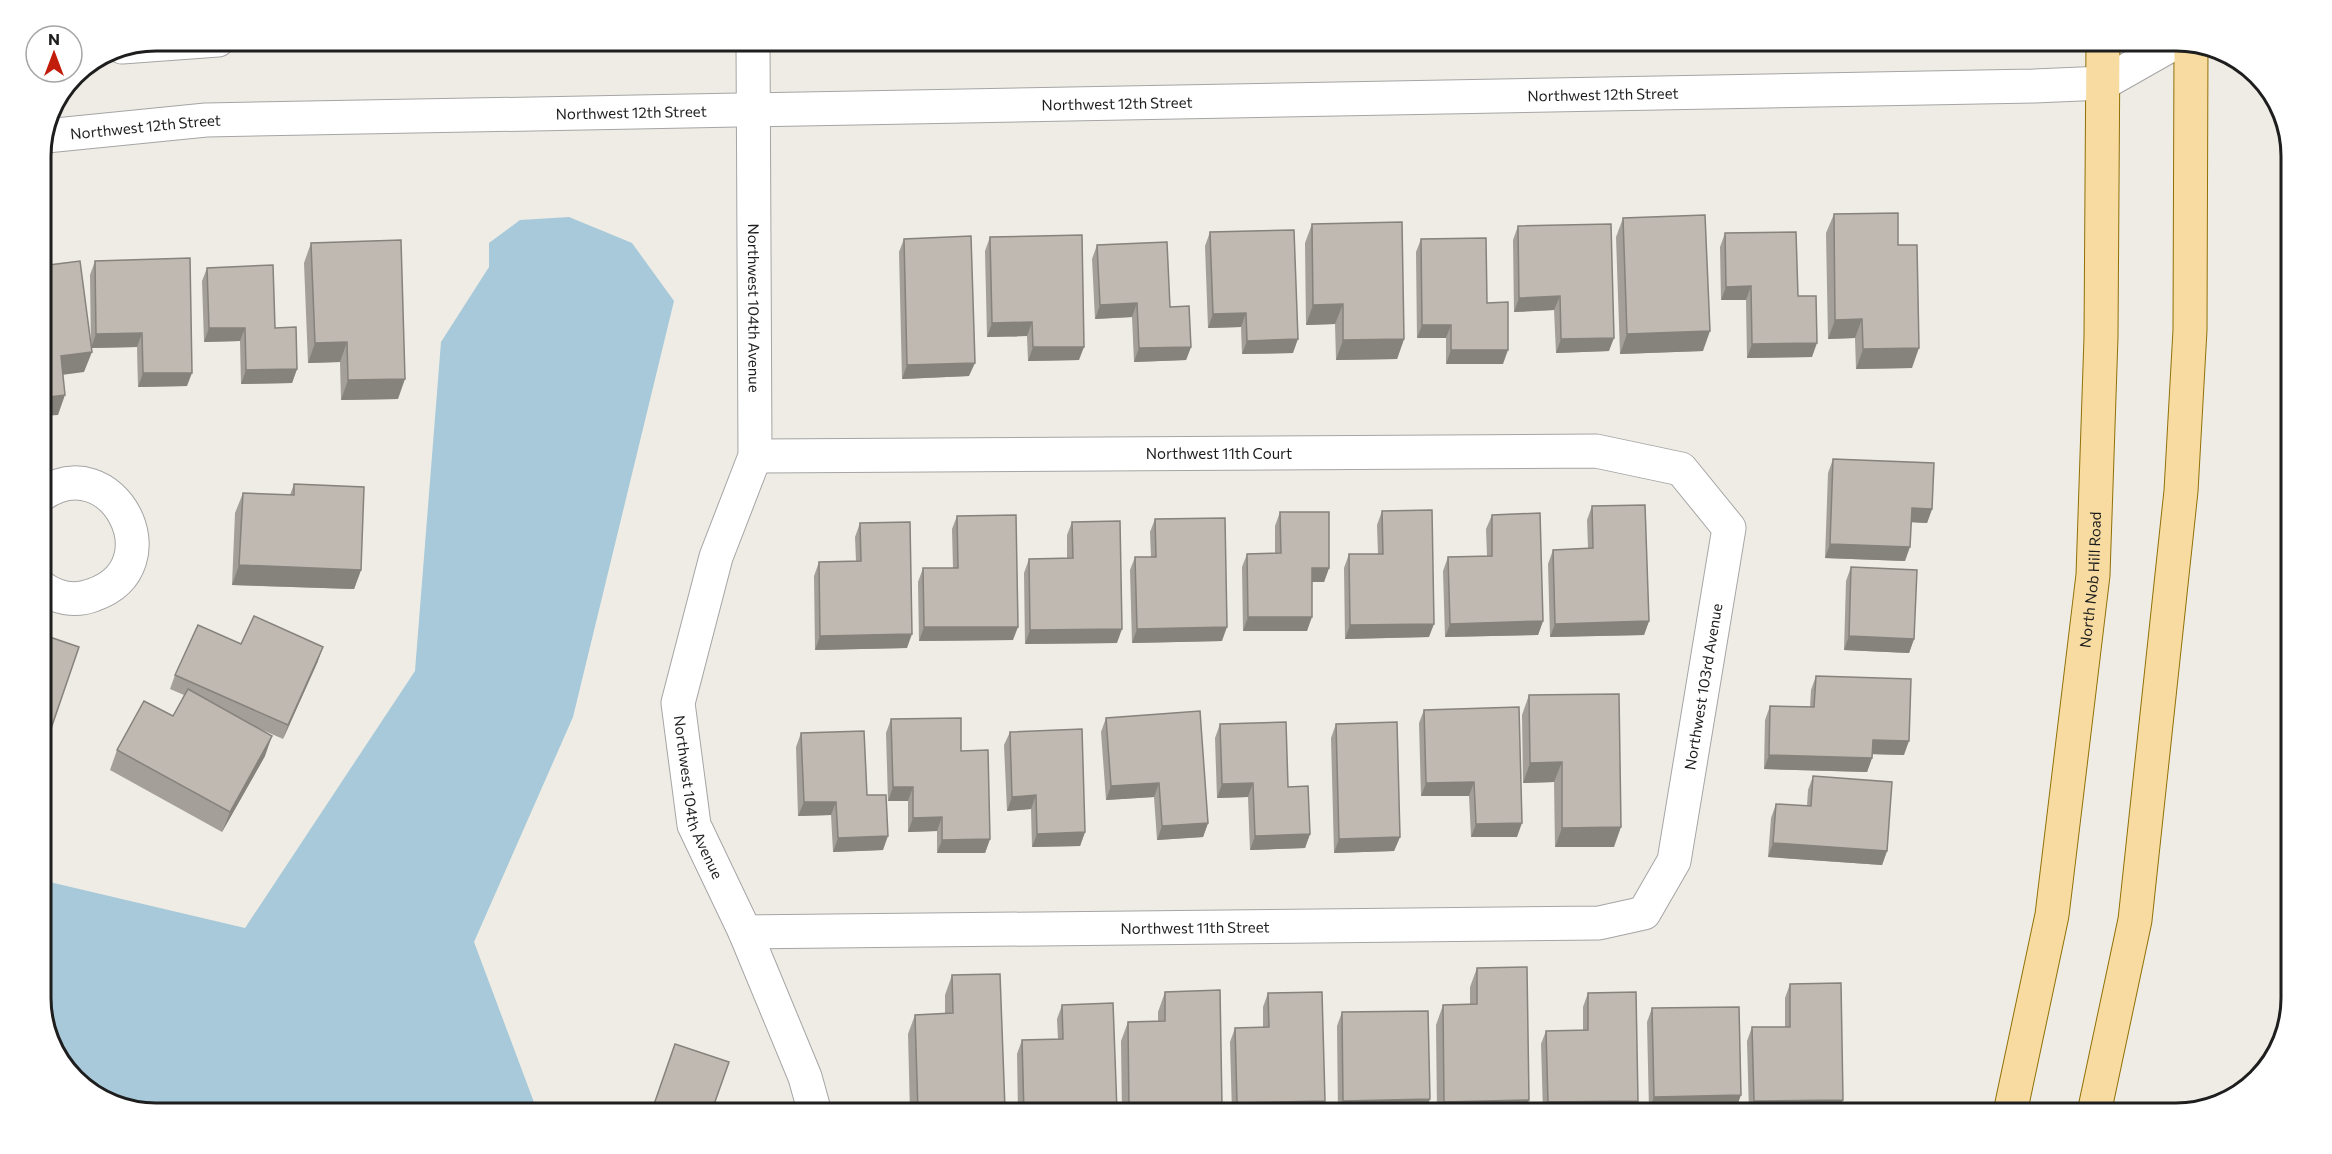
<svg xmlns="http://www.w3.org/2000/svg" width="2332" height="1154" font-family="Commissioner,sans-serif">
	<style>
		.water { fill: #a7c9da }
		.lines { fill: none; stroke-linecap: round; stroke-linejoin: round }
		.minor-casing { stroke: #a5a5a5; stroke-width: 35 }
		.major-casing { stroke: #917107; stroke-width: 35 }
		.minor { stroke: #fff; stroke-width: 33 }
		.major { stroke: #f7dba1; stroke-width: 33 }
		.wall { fill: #a49f98 }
		.shaded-wall { fill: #86827c }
		.building { fill: #bfb9b1; stroke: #86827c; stroke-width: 1.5 }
		.labels { text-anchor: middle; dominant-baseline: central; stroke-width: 4.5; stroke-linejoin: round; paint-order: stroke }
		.street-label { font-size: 15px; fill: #1e1e1e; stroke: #fff }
		.rim { fill: none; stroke: #1e1e1e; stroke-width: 3 }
	</style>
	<rect width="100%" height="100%" fill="#eeece4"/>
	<polygon class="water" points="569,217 632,243 674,301 573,717 474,942 538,1113 156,1113 105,1102 60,1062 41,1006 41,880 245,928 415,671 441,342 489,267 489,243 520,220"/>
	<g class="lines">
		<g class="minor-casing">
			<g id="minor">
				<path id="s1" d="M753,40l2,416 -39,101 -38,146 16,122 51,107 60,145 10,36"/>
				<polyline points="122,47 218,40"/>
				<path id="s2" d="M46,136l160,-16 1828,-34 70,-3 74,-42"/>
				<path d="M41,495c71,-50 135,71 52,100 -18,7 -37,3 -52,-8"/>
				<path id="s3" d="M745,932l854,-9 45,-10 30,-52 55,-333 -48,-59 -85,-18 -841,5"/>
			</g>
		</g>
		<g class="major-casing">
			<g id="major">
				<path id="s4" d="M2010,1113l42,-198 41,-340 8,-238 2,-297"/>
				<polyline points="2094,1113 2135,920 2181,491 2190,330 2191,44"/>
			</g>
		</g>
		<use href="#minor" class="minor"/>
		<use href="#major" class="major"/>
	</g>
	<g class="wall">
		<polygon points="1834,214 1898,245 1912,368 1856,369 1855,338 1828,339 1826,233"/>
		<polygon points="1623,218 1703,351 1620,354 1616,237"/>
		<polygon points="1312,224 1404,339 1397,359 1336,360 1335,324 1306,325 1305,243"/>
		<polygon points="1518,226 1609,351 1556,353 1554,310 1514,312 1513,240"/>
		<polygon points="1210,232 1293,353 1242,354 1241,327 1208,328 1205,246"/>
		<polygon points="1725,233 1798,296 1812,357 1747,358 1746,300 1721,300 1720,247"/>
		<polygon points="990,237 1079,360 1028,361 1027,336 987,337 985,251"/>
		<polygon points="904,239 969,376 902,379 899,252"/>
		<polygon points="1421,239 1487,303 1503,364 1446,364 1446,338 1417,338 1416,252"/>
		<polygon points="311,243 398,399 341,400 340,362 308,363 304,263"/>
		<polygon points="1097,245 1170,307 1191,347 1186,360 1134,362 1132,317 1095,319 1092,259"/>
		<polygon points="95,261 187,386 138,387 137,347 91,348 90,275"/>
		<polygon points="207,268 275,328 297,369 292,383 241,384 240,341 204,342 202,281"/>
		<polygon points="1833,459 1932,509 1927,523 1911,522 1905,561 1825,558 1828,473"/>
		<polygon points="294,484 361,570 354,589 232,585 235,513 243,493 290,495"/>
		<polygon points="1592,506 1649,621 1644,635 1550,637 1548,564 1553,550 1588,548 1587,520"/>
		<polygon points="1382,511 1429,637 1345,639 1344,568 1349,554 1378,554 1377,525"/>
		<polygon points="1280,512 1329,568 1324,582 1312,582 1307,631 1243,631 1242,567 1247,554 1275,553 1275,526"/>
		<polygon points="1492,515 1543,621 1538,635 1445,637 1443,571 1448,557 1487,556 1486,529"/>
		<polygon points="957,516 1013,640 919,641 918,582 923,568 953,568 952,529"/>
		<polygon points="1155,519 1222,641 1132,643 1130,570 1135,557 1151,557 1150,532"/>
		<polygon points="1072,522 1117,643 1025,644 1024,573 1029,559 1067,558 1067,535"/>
		<polygon points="860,523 907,648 815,650 814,576 819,562 856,561 855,537"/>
		<polygon points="1851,567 1914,639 1909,653 1844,650 1846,581"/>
		<polygon points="241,644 318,661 283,739 251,725 265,756 222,832 110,770 117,750 173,716 184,695 170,689 175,675"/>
		<polygon points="1816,676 1904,755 1872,754 1872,758 1867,772 1764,769 1765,720 1770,706 1810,707 1811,690"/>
		<polygon points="1529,695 1614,847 1555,847 1554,782 1523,783 1522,715"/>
		<polygon points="1424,710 1517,837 1471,837 1469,796 1421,796 1419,723"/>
		<polygon points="1106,718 1208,823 1203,837 1157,840 1154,797 1106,800 1101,732"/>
		<polygon points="891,719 990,839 985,853 937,853 937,831 908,832 908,801 888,801 886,733"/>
		<polygon points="1220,724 1288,787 1310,834 1305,848 1250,850 1248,797 1217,798 1215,738"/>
		<polygon points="1336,724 1400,837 1394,851 1334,853 1331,738"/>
		<polygon points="1010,732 1085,832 1080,846 1032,847 1031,809 1007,811 1004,745"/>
		<polygon points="801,733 867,795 883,850 833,852 831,815 798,816 796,747"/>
		<polygon points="1813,776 1887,851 1882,865 1768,857 1771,818 1776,804 1807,806 1808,790"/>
		<polygon points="1477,968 1524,1113 1437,1113 1436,1025 1443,1005 1470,1004 1470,987"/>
		<polygon points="952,975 1005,1109 1003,1113 910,1113 908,1034 915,1015 945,1014 945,995"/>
		<polygon points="1790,984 1843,1100 1838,1113 1749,1113 1747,1041 1752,1027 1785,1027 1785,998"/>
		<polygon points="1165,992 1219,1113 1122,1113 1121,1041 1128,1022 1158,1021 1158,1012"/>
		<polygon points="1268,993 1320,1113 1232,1113 1230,1042 1235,1028 1263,1028 1263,1007"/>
		<polygon points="1588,993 1633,1113 1543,1113 1541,1044 1546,1031 1583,1030 1583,1007"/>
		<polygon points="1062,1005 1116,1113 1018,1113 1017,1054 1022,1040 1058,1039 1057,1019"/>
		<polygon points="1652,1008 1736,1109 1649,1111 1647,1022"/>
		<polygon points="1342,1012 1425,1113 1338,1113 1337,1026"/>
	</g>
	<g class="shaded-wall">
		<polygon points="1751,286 1746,300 1721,300 1726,287"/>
		<polygon points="1560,296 1554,310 1514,312 1519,298"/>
		<polygon points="1137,303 1132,317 1095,319 1100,305"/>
		<polygon points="1343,304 1335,324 1306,325 1313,305"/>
		<polygon points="1246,313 1241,327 1208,328 1213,314"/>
		<polygon points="1862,319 1855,338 1828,339 1835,320"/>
		<polygon points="1032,322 1027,336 987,337 992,323"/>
		<polygon points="1422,325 1451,325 1446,338 1417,338"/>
		<polygon points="209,328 245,328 240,341 204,342"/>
		<polygon points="1710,331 1703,351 1620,354 1627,334"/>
		<polygon points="142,333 137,347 91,348 96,334"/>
		<polygon points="1614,338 1609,351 1556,353 1561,339"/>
		<polygon points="1298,339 1293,353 1242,354 1247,341"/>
		<polygon points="1404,339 1397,359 1336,360 1343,340"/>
		<polygon points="347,342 340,362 308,363 315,343"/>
		<polygon points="1817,343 1812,357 1747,358 1752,344"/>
		<polygon points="1033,347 1084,347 1079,360 1028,361"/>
		<polygon points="1191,347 1186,360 1134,362 1139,348"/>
		<polygon points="1919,348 1912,368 1856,369 1863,349"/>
		<polygon points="1451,350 1508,350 1503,364 1446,364"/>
		<polygon points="92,352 84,372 54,376 61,356"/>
		<polygon points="975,363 969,376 902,379 907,365"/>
		<polygon points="297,369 292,383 241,384 246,370"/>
		<polygon points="143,373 192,373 187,386 138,387"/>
		<polygon points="405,379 398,399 341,400 348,380"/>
		<polygon points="65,395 58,415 41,416 41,398"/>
		<polygon points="1912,508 1932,509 1927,523 1907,522"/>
		<polygon points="1830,544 1910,547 1905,561 1825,558"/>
		<polygon points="239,565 361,570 354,589 232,585"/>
		<polygon points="1312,568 1329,568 1324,582 1307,582"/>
		<polygon points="1248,617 1312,617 1307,631 1243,631"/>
		<polygon points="1543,621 1538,635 1445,637 1450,624"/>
		<polygon points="1649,621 1644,635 1550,637 1555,624"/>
		<polygon points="1434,624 1429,637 1345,639 1350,625"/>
		<polygon points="924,627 1018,627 1013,640 919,641"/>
		<polygon points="1227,627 1222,641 1132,643 1137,629"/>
		<polygon points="1122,629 1117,643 1025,644 1030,630"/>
		<polygon points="912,634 907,648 815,650 820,636"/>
		<polygon points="1849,636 1914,639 1909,653 1844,650"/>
		<polygon points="323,647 318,661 283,739 288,725"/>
		<polygon points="272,736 265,756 222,832 230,812"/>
		<polygon points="1873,740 1909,741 1904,755 1868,754"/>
		<polygon points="1769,755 1872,758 1867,772 1764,769"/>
		<polygon points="1562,762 1554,782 1523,783 1530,763"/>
		<polygon points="1474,782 1469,796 1421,796 1426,783"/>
		<polygon points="1159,783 1154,797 1106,800 1111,786"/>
		<polygon points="1253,783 1248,797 1217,798 1222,784"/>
		<polygon points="893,787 913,787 908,801 888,801"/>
		<polygon points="1036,795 1031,809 1007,811 1012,797"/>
		<polygon points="804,802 836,802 831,815 798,816"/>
		<polygon points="942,817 937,831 908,832 913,818"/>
		<polygon points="1208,823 1203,837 1157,840 1162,826"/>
		<polygon points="1522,823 1517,837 1471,837 1476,824"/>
		<polygon points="1621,827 1614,847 1555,847 1562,828"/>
		<polygon points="1085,832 1080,846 1032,847 1037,834"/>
		<polygon points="1310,834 1305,848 1250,850 1255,836"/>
		<polygon points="888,836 883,850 833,852 838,838"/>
		<polygon points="1400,837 1394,851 1334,853 1339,839"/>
		<polygon points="990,839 985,853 937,853 942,840"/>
		<polygon points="1773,843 1887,851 1882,865 1768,857"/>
		<polygon points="1741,1095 1736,1109 1649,1111 1654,1097"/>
		<polygon points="1430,1099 1425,1113 1338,1113 1343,1101"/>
		<polygon points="1529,1100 1524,1113 1440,1113 1444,1102"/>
		<polygon points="1843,1100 1838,1113 1749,1113 1754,1101"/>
		<polygon points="1325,1101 1320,1113 1233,1113 1237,1103"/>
		<polygon points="1638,1101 1633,1113 1544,1113 1548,1102"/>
		<polygon points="1222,1106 1219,1113 1127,1113 1129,1108"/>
		<polygon points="1005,1109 1003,1113 918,1113 918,1112"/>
		<polygon points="1117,1111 1116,1113 1045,1113"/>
	</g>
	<g class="building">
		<polygon points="1898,213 1898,245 1917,245 1919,348 1863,349 1862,319 1835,320 1834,214"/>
		<polygon points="1705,215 1710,331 1627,334 1623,218"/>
		<polygon points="1402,222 1404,339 1343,340 1343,304 1313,305 1312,224"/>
		<polygon points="1611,224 1614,338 1561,339 1560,296 1519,298 1518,226"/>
		<polygon points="1294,230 1298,339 1247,341 1246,313 1213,314 1210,232"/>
		<polygon points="1796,232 1798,296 1816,296 1817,343 1752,344 1751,286 1726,287 1725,233"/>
		<polygon points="1082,235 1084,347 1033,347 1032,322 992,323 990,237"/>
		<polygon points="971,236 975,363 907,365 904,239"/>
		<polygon points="1486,238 1487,303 1508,302 1508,350 1451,350 1451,325 1422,325 1421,239"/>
		<polygon points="401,240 405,379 348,380 347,342 315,343 311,243"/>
		<polygon points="1167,242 1170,307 1189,306 1191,347 1139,348 1137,303 1100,305 1097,245"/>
		<polygon points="190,258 192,373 143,373 142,333 96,334 95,261"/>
		<polygon points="80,261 92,352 61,356 65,395 41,398 41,266"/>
		<polygon points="273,265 275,328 296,327 297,369 246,370 245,328 209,328 207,268"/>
		<polygon points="1833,459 1934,463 1932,509 1912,508 1910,547 1830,544"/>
		<polygon points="294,484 364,487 361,570 239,565 243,493 294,495"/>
		<polygon points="1645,505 1649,621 1555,624 1553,550 1593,548 1592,506"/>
		<polygon points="1432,510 1434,624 1350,625 1349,554 1383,554 1382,511"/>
		<polygon points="1280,512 1329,512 1329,568 1312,568 1312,617 1248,617 1247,554 1281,553"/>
		<polygon points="1540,513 1543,621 1450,624 1448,557 1492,556 1492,515"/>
		<polygon points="1016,515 1018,627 924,627 923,568 958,568 957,516"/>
		<polygon points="1225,518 1227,627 1137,629 1135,557 1156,557 1155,519"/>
		<polygon points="1120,521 1122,629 1030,630 1029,559 1073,558 1072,522"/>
		<polygon points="910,522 912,634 820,636 819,562 861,561 860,523"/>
		<polygon points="1851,567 1917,570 1914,639 1849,636"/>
		<polygon points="254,616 323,647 288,725 175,675 198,625 241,644"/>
		<polygon points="41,634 79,647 44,749 41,748"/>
		<polygon points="1816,676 1911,679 1909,741 1873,740 1872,758 1769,755 1770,706 1814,707"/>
		<polygon points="188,689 272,736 230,812 117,750 144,701 173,716"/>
		<polygon points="1619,694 1621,827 1562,828 1562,762 1530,763 1529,695"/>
		<polygon points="1519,707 1522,823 1476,824 1474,782 1426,783 1424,710"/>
		<polygon points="1200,711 1208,823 1162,826 1159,783 1111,786 1106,718"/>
		<polygon points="961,718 961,751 988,750 990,839 942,840 942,817 913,818 913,787 893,787 891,719"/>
		<polygon points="1286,722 1288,787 1308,786 1310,834 1255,836 1253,783 1222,784 1220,724"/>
		<polygon points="1397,722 1400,837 1339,839 1336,724"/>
		<polygon points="1082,729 1085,832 1037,834 1036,795 1012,797 1010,732"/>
		<polygon points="864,731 867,795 886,795 888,836 838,838 836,802 804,802 801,733"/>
		<polygon points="1813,776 1892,782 1887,851 1773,843 1776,804 1811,806"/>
		<polygon points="1527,967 1529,1100 1444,1102 1443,1005 1477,1004 1477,968"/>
		<polygon points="1000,974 1005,1109 918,1112 915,1015 953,1013 952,975"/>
		<polygon points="1841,983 1843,1100 1754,1101 1752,1027 1790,1027 1790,984"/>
		<polygon points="1220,990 1222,1106 1129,1108 1128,1022 1165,1021 1165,992"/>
		<polygon points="1322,992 1325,1101 1237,1103 1235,1028 1269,1027 1268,993"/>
		<polygon points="1636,992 1638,1101 1548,1102 1546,1031 1588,1030 1588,993"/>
		<polygon points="1113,1003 1117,1111 1024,1113 1022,1040 1063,1039 1062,1005"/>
		<polygon points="1739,1007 1741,1095 1654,1097 1652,1008"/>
		<polygon points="1428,1011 1430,1099 1343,1101 1342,1012"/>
		<polygon points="675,1044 729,1062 711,1113 651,1113"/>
	</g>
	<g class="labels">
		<g class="street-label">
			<text stroke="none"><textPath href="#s2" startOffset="1558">Northwest 12th Street</textPath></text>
			<text stroke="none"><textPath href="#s2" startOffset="1072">Northwest 12th Street</textPath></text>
			<text stroke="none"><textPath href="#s2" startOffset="586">Northwest 12th Street</textPath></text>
			<text stroke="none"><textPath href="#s2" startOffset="100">Northwest 12th Street</textPath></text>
			<text stroke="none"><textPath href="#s1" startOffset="268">Northwest 104th Avenue</textPath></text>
			<text x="1219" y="453">Northwest 11th Court</text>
			<text stroke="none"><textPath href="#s4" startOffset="540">North Nob Hill Road</textPath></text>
			<text stroke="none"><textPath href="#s3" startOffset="1137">Northwest 103rd Avenue</textPath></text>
			<text stroke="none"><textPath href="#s1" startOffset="772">Northwest 104th Avenue</textPath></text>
			<text stroke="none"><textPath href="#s3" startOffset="450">Northwest 11th Street</textPath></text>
		</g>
	</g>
	<path d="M0 0H2332V1154H0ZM156 51H2176A105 105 0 0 1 2281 156V998A105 105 0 0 1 2176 1103H156A105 105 0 0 1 51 998V156A105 105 0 0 1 156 51Z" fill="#fff" fill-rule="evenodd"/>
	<path class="rim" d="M156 51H2176A105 105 0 0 1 2281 156V998A105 105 0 0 1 2176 1103H156A105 105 0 0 1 51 998V156A105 105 0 0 1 156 51Z"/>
	<g transform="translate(54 54)"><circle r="28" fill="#ffffff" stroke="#a5a5a5" stroke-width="1.5"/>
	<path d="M0-4.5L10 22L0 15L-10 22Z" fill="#c21d0a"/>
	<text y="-9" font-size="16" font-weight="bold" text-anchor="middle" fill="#1e1e1e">N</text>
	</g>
</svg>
